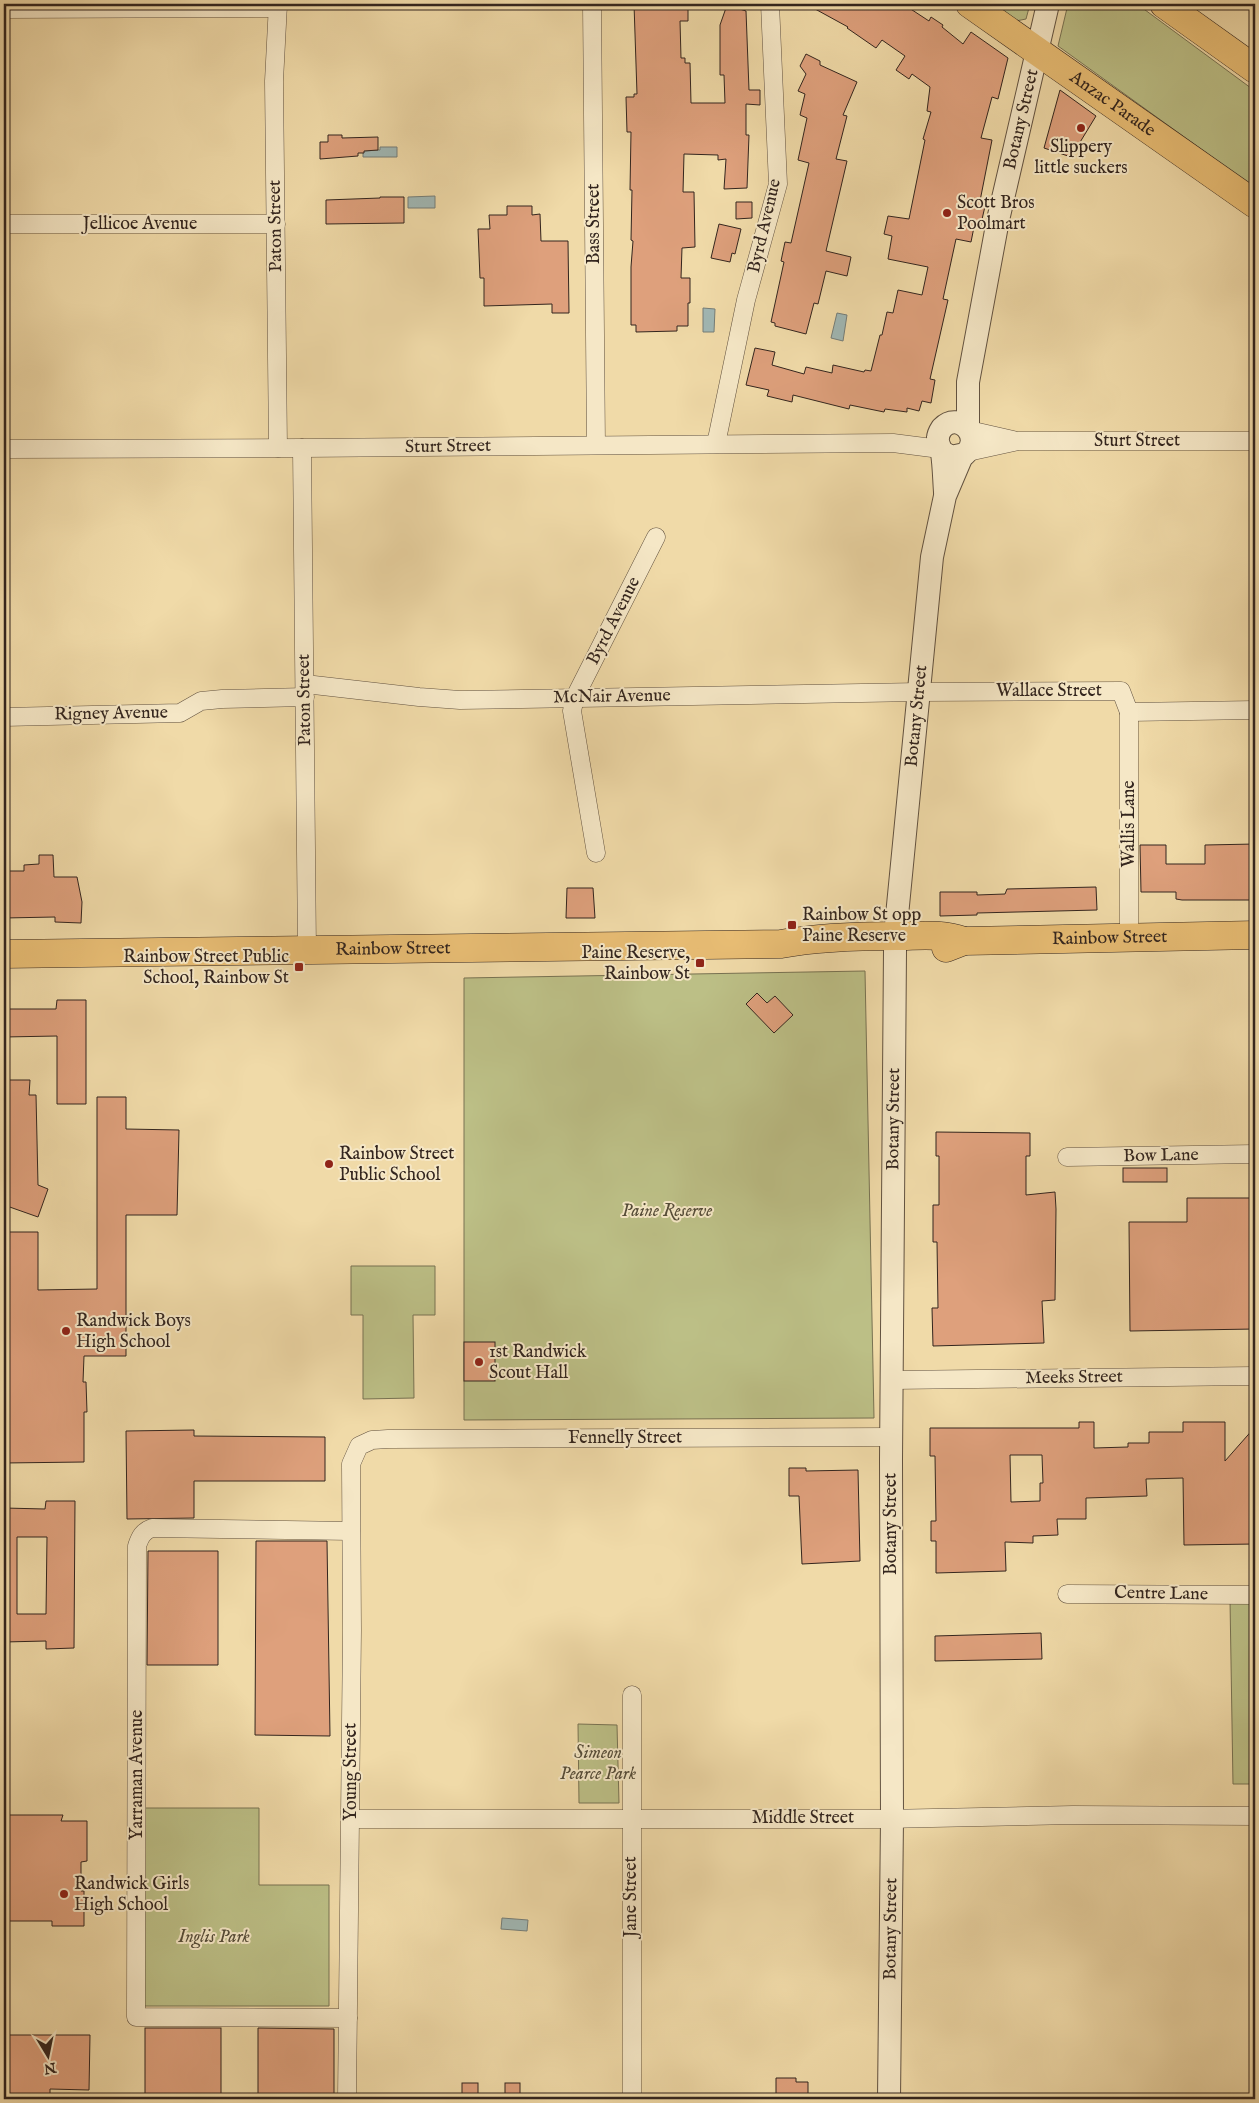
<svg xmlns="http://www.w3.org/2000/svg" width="1259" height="2103" font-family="'IM FELL English',serif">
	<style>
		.green { fill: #bcbf86; stroke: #787252 }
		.water { fill: #a0b7b4; stroke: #747d78 }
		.building { fill: #dea07c; stroke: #33251e; fill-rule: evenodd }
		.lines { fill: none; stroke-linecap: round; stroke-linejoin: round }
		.minor-casing { stroke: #625240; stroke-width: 19 }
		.tertiary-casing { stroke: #625240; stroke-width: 24 }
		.primary-casing { stroke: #33251e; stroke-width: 29 }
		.minor { stroke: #f5e7c6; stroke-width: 18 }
		.tertiary { stroke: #f5e7c6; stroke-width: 22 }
		.primary { stroke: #e8bd74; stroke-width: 28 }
		.poi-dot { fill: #8f2418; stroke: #f5e7c6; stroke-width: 2 }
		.labels { text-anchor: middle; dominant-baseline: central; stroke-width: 4; stroke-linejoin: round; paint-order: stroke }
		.street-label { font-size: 18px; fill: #33251e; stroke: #f5e7c6 }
		.poi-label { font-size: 18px; fill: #33251e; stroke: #f5e7c6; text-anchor: start }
		.park-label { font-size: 18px; font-style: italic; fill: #554c38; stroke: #f5e7c6 }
	</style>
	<rect width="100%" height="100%" fill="#f0daa8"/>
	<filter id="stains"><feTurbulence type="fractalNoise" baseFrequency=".004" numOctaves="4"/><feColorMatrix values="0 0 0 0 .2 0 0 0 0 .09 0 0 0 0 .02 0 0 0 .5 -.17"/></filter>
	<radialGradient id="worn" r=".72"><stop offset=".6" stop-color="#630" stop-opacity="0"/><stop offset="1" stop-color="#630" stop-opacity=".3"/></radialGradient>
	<g class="green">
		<polygon points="991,4 1030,4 1026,19 1016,21"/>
		<polygon points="1068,4 1137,4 1255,91 1255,188 1058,46"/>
		<polygon points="865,971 874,1418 464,1420 464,978"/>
		<polygon points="351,1266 435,1266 435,1315 413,1315 414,1398 363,1399 363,1315 351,1315"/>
		<polygon points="1230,1600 1255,1600 1255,1784 1233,1784"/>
		<polygon points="578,1724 617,1725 619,1803 579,1803"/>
		<polygon points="144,1808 259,1808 259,1885 329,1885 329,2006 144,2006"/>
	</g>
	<g class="water">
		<polygon points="380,147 397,147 397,157 363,157 363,151 380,150"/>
		<polygon points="435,196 435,208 408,208 408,197"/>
		<polygon points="703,308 715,309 714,332 703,332"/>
		<polygon points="837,313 847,315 843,341 831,338"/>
		<polygon points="502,1918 528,1920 527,1931 501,1929"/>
	</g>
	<g class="building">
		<polygon points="634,4 688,4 688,21 680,21 681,58 685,58 685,63 690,63 691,103 725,103 724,75 720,75 720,25 727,5 746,11 749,90 760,90 760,105 746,104 746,135 749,135 747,188 724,189 726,159 718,160 718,155 684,154 683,192 694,192 695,247 682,248 681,278 690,278 690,303 688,303 688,326 677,326 677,331 636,332 636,325 631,325 631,267 633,241 631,240 632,190 630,190 631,132 627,132 626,97 634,97 634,94 637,94"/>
		<polygon points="806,4 903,4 929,21 931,17 943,25 942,27 963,44 971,32 1008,58 998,99 992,97 981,138 992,140 980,201 986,202 980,228 974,227 971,242 956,239 943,299 948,300 930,379 935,380 931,403 922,401 919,411 907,408 907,412 885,409 884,412 850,405 849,409 793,395 792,402 767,396 769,390 746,385 755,348 775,352 772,365 804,374 806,367 832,373 833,365 864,372 865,370 871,371 880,335 882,335 887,312 893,313 898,290 922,295 928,267 888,259 892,236 884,234 888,216 909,219 925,140 923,139 931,112 927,111 930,87 912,74 909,79 896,70 905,56 882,40 876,48 847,28 848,27"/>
		<polygon points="806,54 820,61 820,65 857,82 843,115 847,116 836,159 847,161 826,251 851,257 847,276 826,271 818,304 814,303 806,334 775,326 775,323 771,322 784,262 781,261 785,242 791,243 809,163 798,160 807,118 800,115 805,94 798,91 806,74 800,66"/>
		<polygon points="1060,90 1096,116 1071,157 1044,148"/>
		<polygon points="328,135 342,135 342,138 378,137 378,150 364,151 364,153 358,153 358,156 320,159 320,142 328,142"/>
		<polygon points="380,197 404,197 404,223 326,224 326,200 380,198"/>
		<polygon points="736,202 752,202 752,218 736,219"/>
		<polygon points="507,206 532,206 532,215 540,214 541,241 568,241 569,313 552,313 552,304 484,306 484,278 480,278 478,229 490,229 489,215 507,215"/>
		<polygon points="719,224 741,229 735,254 732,253 730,262 711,258"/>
		<polygon points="1255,844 1255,900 1182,900 1176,899 1176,892 1141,892 1140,845 1166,845 1166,864 1205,864 1205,845"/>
		<polygon points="39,855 53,855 54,877 77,877 82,902 81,923 55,922 55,917 4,918 4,871 24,871 24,865 39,864"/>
		<polygon points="1096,887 1097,910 977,913 977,915 940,916 940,892 977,892 977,895 1005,894 1007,889"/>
		<polygon points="567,888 593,888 595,918 566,918"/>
		<polygon points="757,993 767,1003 775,996 793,1015 774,1033 746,1004"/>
		<polygon points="57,1000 86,1000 86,1104 57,1104 57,1036 4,1037 4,1009 56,1009"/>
		<polygon points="4,1080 30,1080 29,1095 36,1095 38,1185 48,1189 38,1217 4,1205"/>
		<polygon points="97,1097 126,1097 126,1129 179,1130 177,1215 126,1215 126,1356 84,1356 83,1382 86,1382 87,1412 84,1412 84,1462 4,1463 4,1232 38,1232 38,1290 97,1289"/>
		<polygon points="936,1132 1030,1133 1030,1156 1026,1156 1026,1195 1055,1192 1056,1209 1055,1300 1042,1301 1044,1343 933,1346 932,1308 938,1308 937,1242 933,1242 933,1205 939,1205 939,1156 936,1156"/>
		<rect x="1123" y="1168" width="44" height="14"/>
		<polygon points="1187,1198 1255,1198 1255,1329 1130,1331 1129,1222 1187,1222"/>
		<rect x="464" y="1342" width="31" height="39"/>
		<path d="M1079,1422h15v26l34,-1v-4h21v-11h34v-10h42v39l30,-34v117l-71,1 -1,-67 -37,1 1,17 -61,2v21h-29l1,16 -25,1v7l-28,-1 1,29 -70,2v-32h-5v-20h5l-1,-65h-5v-28h149zM1010,1455h32l1,28h-3v18l-29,1z"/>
		<polygon points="194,1430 194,1436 325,1437 325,1481 194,1481 194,1518 127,1519 126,1431"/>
		<polygon points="789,1468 806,1468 806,1471 858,1470 860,1561 802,1564 799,1496 789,1496"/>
		<path d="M46,1501h29l-1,147 -28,1v-8l-42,1v-134l41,1zM17,1537h30l-1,77h-29z"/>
		<polygon points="256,1541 327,1541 330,1736 255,1735"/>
		<polygon points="148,1551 218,1551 218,1665 147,1665"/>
		<polygon points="1041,1633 1042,1659 935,1661 935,1636"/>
		<polygon points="7,1815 63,1815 61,1821 87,1821 87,1861 81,1862 81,1891 84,1891 84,1926 52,1926 52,1921 4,1921 4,1822 7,1822"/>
		<rect x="145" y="2028" width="76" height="71"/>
		<polygon points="258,2028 334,2029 334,2099 258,2099"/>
		<polygon points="4,2035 90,2035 89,2090 50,2089 50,2099 4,2099"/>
		<polygon points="776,2078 796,2078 796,2082 808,2082 808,2099 776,2099"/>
		<rect x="462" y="2083" width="16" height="16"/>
		<rect x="505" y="2083" width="15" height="16"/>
	</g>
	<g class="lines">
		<g class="minor-casing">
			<g id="minor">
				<polyline points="592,4 596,445"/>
				<polyline points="4,9 278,8"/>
				<polyline points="4,224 276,224"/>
				<polyline points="969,430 1013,440"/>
				<polyline points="716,444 746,300 778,184 770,4"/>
				<polyline points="278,448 274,81 278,4"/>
				<polyline points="302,448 307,951"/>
				<polyline points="4,449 302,448 893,443 940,449"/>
				<polyline points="968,452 1018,441 1255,441"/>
				<polyline points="305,684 419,697 460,700 919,692 1121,691 1129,712 1255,710"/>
				<polyline points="4,717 180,713 201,701 222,699 305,697"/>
				<polyline points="596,853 572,711 575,697 656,537"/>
				<polyline points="1129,937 1129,712"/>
				<polyline points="1067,1157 1255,1154"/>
				<polyline points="892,1380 1255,1376"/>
				<polyline points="1067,1594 1255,1595"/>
				<polyline points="632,1695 632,2099"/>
				<polyline points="351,1819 884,1819 1073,1815 1255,1816"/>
				<path d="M348,2018l-212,-1 1,-471c3,-9 6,-15 15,-18l199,3"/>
				<polyline points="347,2099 352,1630 351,1464 359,1446 372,1440 388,1439 891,1437"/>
			</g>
		</g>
		<g class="tertiary-casing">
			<g id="tertiary">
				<path id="s1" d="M968,428v-46l30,-162 50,-216"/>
				<path d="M941,451l10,6 14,-3c19,-16 -6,-44 -23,-26 -2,3 -4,7 -4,10 -1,6 3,10 4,15 2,13 2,26 3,39"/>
				<path id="s2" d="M895,936l37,-379 13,-61 17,-40"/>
				<path id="s3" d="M889,2099l3,-280 -1,-359 4,-510"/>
			</g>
		</g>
		<g class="primary-casing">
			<g id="primary">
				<path id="s4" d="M970,4l285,200"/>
				<polyline points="1164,4 1255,69"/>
				<path id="s5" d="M946,948l18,-7 291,-6"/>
				<path id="s6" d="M4,954l777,-10c38,-7 76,-8 115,-8 25,0 44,-3 68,5"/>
			</g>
		</g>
		<use href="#minor" class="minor"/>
		<use href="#tertiary" class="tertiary"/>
		<use href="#primary" class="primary"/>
	</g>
	<g class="poi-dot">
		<circle cx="1081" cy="128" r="5"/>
		<circle cx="947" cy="213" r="5"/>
		<rect x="787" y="920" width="10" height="10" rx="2.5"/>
		<rect x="695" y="958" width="10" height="10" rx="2.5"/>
		<rect x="294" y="962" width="10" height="10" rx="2.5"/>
		<circle cx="329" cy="1164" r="5"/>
		<circle cx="66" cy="1331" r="5"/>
		<circle cx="479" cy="1362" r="5"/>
		<circle cx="64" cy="1894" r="5"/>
	</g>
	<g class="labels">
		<g class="street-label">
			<text stroke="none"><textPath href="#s4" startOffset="174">Anzac Parade</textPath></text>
			<text stroke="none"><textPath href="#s1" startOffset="314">Botany Street</textPath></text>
			<text x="140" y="224">Jellicoe Avenue</text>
			<text transform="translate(594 224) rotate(-90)">Bass Street</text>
			<text transform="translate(276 226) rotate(-91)">Paton Street</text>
			<text transform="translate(765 226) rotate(-77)">Byrd Avenue</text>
			<text x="1137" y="441">Sturt Street</text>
			<text transform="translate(448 447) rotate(-1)">Sturt Street</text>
			<text transform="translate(614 621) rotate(-63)">Byrd Avenue</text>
			<text x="1049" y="691">Wallace Street</text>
			<text transform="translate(612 697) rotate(-1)">McNair Avenue</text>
			<text transform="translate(305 700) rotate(-91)">Paton Street</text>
			<text transform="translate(111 714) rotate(-1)">Rigney Avenue</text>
			<text stroke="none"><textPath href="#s2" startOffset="221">Botany Street</textPath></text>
			<text transform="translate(1129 824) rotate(-90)">Wallis Lane</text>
			<text stroke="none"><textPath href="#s5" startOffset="165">Rainbow Street</textPath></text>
			<text stroke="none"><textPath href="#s6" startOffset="389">Rainbow Street</textPath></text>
			<text stroke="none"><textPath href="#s3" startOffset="980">Botany Street</textPath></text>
			<text transform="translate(1161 1156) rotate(-1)">Bow Lane</text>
			<text transform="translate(1074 1378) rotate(-1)">Meeks Street</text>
			<text x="625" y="1438">Fennelly Street</text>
			<text transform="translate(891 1524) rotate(-90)">Botany Street</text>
			<text transform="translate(1161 1594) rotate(1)">Centre Lane</text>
			<text transform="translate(351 1772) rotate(-90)">Young Street</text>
			<text transform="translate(137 1775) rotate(-90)">Yarraman Avenue</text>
			<text x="803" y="1818">Middle Street</text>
			<text transform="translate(631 1897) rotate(-90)">Jane Street</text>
			<text stroke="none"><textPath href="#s3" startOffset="170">Botany Street</textPath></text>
		</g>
		<g class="poi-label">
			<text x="1081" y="147" text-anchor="middle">Slippery<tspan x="1081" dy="21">little suckers</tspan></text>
			<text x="957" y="203">Scott Bros<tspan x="957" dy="21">Poolmart</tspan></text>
			<text x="802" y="915">Rainbow St opp<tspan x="802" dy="21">Paine Reserve</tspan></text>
			<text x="690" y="953" text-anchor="end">Paine Reserve,<tspan x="690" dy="21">Rainbow St</tspan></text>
			<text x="289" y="957" text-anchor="end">Rainbow Street Public<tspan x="289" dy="21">School, Rainbow St</tspan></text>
			<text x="339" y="1154">Rainbow Street<tspan x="339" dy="21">Public School</tspan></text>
			<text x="76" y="1321">Randwick Boys<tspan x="76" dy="21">High School</tspan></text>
			<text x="489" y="1352">1st Randwick<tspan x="489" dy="21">Scout Hall</tspan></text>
			<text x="74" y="1884">Randwick Girls<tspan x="74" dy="21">High School</tspan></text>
		</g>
		<g class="park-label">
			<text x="667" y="1211">Paine Reserve</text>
			<text x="598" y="1753">Simeon<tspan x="598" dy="21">Pearce Park</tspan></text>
			<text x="214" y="1937">Inglis Park</text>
		</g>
	</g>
	<rect width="1259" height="2103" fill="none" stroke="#f0daa8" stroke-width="20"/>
	<rect x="5" y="5" width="1249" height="2093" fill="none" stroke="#33251e" stroke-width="2.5"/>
	<rect x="10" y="10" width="1239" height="2083" fill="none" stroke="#33251e"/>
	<g transform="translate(48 2056) rotate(170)" stroke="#f5e7c6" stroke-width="4" paint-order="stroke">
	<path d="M0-4L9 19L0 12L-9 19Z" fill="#33251e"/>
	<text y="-8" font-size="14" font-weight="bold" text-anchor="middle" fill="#33251e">N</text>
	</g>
	<rect width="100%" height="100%" filter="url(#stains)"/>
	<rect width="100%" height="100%" fill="url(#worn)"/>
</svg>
